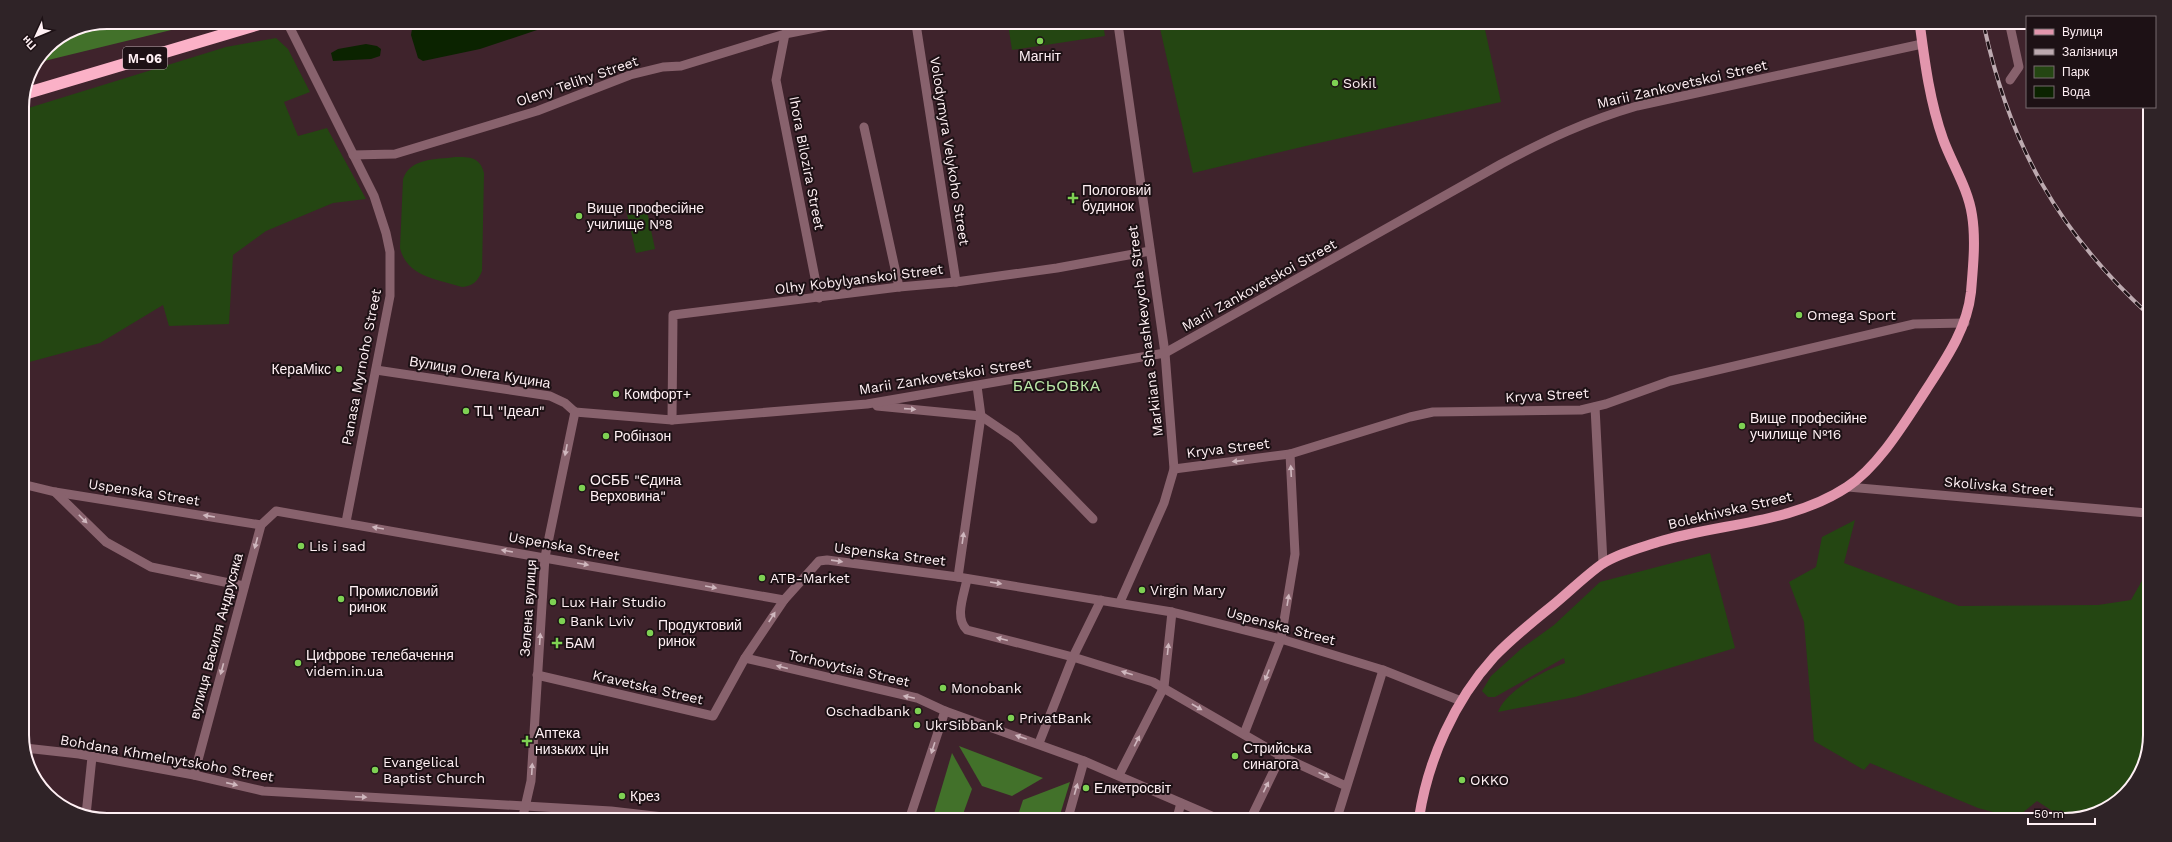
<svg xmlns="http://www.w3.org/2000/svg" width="2172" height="842" font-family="'Work Sans',sans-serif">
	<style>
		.green { fill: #244612 }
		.forest { fill: #42712a }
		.water { fill: #0b2300 }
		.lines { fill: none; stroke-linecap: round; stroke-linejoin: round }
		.minor { stroke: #88626d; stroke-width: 9 }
		.major { stroke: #e296ad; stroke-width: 10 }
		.highway { stroke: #fbb1c7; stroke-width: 12 }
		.rail-casing { stroke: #bdaab0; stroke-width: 4 }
		.rail { stroke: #1d1115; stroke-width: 2.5; stroke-dasharray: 8; stroke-linecap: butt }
		.oneway { fill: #cfb7be }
		.poi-dot { fill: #7ed153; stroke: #1d1115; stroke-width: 1.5 }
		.labels { text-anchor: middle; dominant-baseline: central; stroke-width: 4; stroke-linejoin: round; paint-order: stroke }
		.shield { fill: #1d1115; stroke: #bbadb1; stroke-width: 1 }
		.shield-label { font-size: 13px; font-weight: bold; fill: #fff0f4 }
		.poi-label { font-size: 14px; fill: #fff0f4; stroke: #1d1115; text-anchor: start }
		.street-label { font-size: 14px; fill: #fff0f4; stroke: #1d1115 }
		.neighbourhood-label { font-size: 15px; letter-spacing: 1px; fill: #bbe9a7; stroke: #1d1115 }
		.rim { fill: none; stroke: #fff0f4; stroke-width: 2 }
	</style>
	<rect width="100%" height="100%" fill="#3f232c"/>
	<g class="green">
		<polygon points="1008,24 1103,24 1105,36 1012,50"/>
		<polygon points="1159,24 1484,25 1501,102 1310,145 1193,173"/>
		<polygon points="276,38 288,49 310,92 284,102 298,136 327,128 366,199 333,203 266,231 233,255 229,324 169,326 163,305 100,343 22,364 22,110 226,47"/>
		<path d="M455,157c15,0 25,0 29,16l-2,98c-4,10 -9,15 -20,16 -25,-8 -55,-10 -62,-39l3,-69c8,-22 33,-19 52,-22z"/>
		<polygon points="646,206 655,249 636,253 626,210"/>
		<polygon points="1855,520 1844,563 1959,606 2098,605 2131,600 2147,572 2145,762 2112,805 2066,820 2037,801 2016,818 1978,808 1870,763 1864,770 1814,741 1804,622 1789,582 1816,567 1822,537"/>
		<path d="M1710,553l25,95 -160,49 -77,15c8,-22 46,-41 67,-49l-1,-5 -69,39h-7l-6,-6 9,-15 30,-27 33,-24 46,-43z"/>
	</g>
	<g class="forest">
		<path d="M107,22h97l-168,41c21,-30 37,-34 71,-41z"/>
		<polygon points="959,746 1043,778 1012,796 982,786"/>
		<polygon points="952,753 972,789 962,817 933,817"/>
		<polygon points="1070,782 1059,818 1017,818 1023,800"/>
	</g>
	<g class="water">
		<polygon points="413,23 558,23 480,49 423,61 418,58 411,35"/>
		<polygon points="366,44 377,46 381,49 380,56 371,59 333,61 331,53 338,49"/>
	</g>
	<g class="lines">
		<g class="minor">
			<polyline points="287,22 374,196 386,233 390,252 390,296 346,522"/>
			<polyline points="916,24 956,282"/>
			<polyline points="1118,24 1165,353 1174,469 1164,503 1120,602"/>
			<polyline points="2010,26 2019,67 2010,80"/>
			<polyline points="785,34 776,80 819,298"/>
			<polyline points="864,127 899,287"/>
			<polyline points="353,155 395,154 537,111 630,75 663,67 681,66 785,34 835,24"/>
			<polyline points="376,370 550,396 565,403 575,412"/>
			<polyline points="877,406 981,416 1015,439 1093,519"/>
			<polyline points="1595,407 1603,563"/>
			<path d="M575,412l97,8 195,-16 298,-51 336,-189c47,-25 85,-43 136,-58l285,-62"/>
			<polyline points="672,420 673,315 899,287 956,282 1057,268 1150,251"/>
			<polyline points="1174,469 1290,454 1410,417 1433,412 1581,410 1606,404 1670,381 1914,324 1965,323"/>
			<polyline points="22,484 55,492 261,525"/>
			<polyline points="1848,487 2147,513"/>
			<polyline points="55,492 106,542 151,567 244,586"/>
			<polyline points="958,577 981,416 977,386"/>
			<path d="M967,579c-3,16 -13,39 0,51l106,27 80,25 128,74 65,30"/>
			<polyline points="745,658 917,698 945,711 1084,761 1216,818"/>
			<polyline points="537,675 713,716 745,658 784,600"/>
			<polyline points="1244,734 1281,639 1295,554 1290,454"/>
			<polyline points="1039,743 1073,657 1101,600"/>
			<polyline points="25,748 79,754 194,775 263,791 611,811 663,817"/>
			<polyline points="194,775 261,525 276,511 784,600 819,561 827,560 958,577 1172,612 1281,639 1383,670 1461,701"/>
			<polyline points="1119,775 1164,687 1172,612"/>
			<polyline points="86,815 92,757"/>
			<polyline points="523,816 531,781 545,557 575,412"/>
			<polyline points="910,817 945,711"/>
			<polyline points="1068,818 1084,761"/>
			<polyline points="1177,818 1181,803"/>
			<polyline points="1251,818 1281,756"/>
			<polyline points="1337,818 1383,670"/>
		</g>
		<path class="major" d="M1419,818c9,-58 35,-117 75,-161 18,-19 38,-35 58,-51 16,-13 33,-30 50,-42 17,-11 38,-16 56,-22 62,-19 133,-18 189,-55 32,-21 58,-65 79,-97 20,-31 41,-61 45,-98 2,-25 5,-52 1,-77 -4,-27 -20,-51 -29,-76 -13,-37 -18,-75 -23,-113"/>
		<polyline class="highway" points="24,94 266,22"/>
		<g class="rail-casing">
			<path id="rail" d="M1984,26c26,120 74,205 164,288"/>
		</g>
		<use href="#rail" class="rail"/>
	</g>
	<defs><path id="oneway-solid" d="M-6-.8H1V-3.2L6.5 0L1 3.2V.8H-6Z"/></defs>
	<g class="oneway">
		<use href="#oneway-solid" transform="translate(910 409) rotate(4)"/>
		<use href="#oneway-solid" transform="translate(566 450) rotate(101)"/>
		<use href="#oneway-solid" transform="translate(1238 461) rotate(173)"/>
		<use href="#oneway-solid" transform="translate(1291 471) rotate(-93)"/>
		<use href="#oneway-solid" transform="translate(209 516) rotate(-171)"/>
		<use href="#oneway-solid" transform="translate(83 519) rotate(45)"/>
		<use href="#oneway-solid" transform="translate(378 528) rotate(-170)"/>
		<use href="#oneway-solid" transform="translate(963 538) rotate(-82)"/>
		<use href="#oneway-solid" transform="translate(256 543) rotate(105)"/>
		<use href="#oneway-solid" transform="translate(507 551) rotate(-170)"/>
		<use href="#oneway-solid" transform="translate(837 561) rotate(8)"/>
		<use href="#oneway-solid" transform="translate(583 564) rotate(10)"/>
		<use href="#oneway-solid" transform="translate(196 576) rotate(11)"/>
		<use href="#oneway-solid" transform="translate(996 583) rotate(9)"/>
		<use href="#oneway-solid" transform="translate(711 587) rotate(10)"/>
		<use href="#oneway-solid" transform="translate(1288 600) rotate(-81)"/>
		<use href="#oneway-solid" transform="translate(772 617) rotate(-57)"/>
		<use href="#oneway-solid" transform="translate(540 639) rotate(-86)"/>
		<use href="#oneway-solid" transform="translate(1002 639) rotate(-166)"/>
		<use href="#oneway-solid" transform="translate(1168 649) rotate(-84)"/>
		<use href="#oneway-solid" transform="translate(782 667) rotate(-166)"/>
		<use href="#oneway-solid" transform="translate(222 669) rotate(105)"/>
		<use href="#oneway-solid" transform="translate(1127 673) rotate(-163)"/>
		<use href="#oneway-solid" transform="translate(1267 675) rotate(112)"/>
		<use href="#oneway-solid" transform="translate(909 697) rotate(-168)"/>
		<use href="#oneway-solid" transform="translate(1197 707) rotate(30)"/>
		<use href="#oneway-solid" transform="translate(1021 737) rotate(-161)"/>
		<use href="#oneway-solid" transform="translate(1137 741) rotate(-63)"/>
		<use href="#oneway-solid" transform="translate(933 748) rotate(108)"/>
		<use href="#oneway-solid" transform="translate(532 769) rotate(-87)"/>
		<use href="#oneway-solid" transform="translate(1324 775) rotate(25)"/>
		<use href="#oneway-solid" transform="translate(232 784) rotate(13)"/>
		<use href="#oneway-solid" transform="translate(1266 787) rotate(-64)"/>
		<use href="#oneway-solid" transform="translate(1076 789) rotate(-74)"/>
		<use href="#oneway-solid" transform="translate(361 797) rotate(3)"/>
	</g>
	<g class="poi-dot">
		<circle cx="1040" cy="41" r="4"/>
		<circle cx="1335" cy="83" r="4"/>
		<path d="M1071 192h4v4h4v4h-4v4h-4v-4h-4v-4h4z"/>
		<circle cx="579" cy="216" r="4"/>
		<circle cx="1799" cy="315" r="4"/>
		<circle cx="339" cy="369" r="4"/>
		<circle cx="616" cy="394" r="4"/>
		<circle cx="466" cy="411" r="4"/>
		<circle cx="1742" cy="426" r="4"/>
		<circle cx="606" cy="436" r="4"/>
		<circle cx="582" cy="488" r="4"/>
		<circle cx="301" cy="546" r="4"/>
		<circle cx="762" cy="578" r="4"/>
		<circle cx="1142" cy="590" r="4"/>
		<circle cx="341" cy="599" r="4"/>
		<circle cx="553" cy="602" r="4"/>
		<circle cx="562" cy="621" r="4"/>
		<circle cx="650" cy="633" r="4"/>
		<path d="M555 637h4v4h4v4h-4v4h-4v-4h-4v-4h4z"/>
		<circle cx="298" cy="663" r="4"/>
		<circle cx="943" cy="688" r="4"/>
		<circle cx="918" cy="711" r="4"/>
		<circle cx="1011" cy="718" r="4"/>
		<circle cx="917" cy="725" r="4"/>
		<path d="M525 735h4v4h4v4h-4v4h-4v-4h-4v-4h4z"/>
		<circle cx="1235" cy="756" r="4"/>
		<circle cx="375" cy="770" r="4"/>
		<circle cx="1462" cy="780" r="4"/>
		<circle cx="1086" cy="788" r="4"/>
		<circle cx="622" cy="796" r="4"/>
	</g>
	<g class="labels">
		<rect class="shield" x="123" y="47" width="44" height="22" rx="3"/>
		<g class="shield-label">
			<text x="145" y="58">М-06</text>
		</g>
		<g class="poi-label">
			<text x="1040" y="56" text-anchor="middle">Магніт</text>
			<text x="1343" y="83">Sokil</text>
			<text x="1082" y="190">Пологовий<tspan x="1082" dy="16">будинок</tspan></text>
			<text x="587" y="208">Вище професійне<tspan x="587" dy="16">училище №8</tspan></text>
			<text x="1807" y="315">Omega Sport</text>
			<text x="331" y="369" text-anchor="end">КераМікс</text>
			<text x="624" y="394">Комфорт+</text>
			<text x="474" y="411">ТЦ "Ідеал"</text>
			<text x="1750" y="418">Вище професійне<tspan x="1750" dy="16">училище №16</tspan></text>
			<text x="614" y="436">Робінзон</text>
			<text x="590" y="480">ОСББ "Єдина<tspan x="590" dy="16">Верховина"</tspan></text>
			<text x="309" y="546">Lis i sad</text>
			<text x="770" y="578">ATB-Market</text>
			<text x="1150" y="590">Virgin Mary</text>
			<text x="349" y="591">Промисловий<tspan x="349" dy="16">ринок</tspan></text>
			<text x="561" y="602">Lux Hair Studio</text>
			<text x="570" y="621">Bank Lviv</text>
			<text x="658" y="625">Продуктовий<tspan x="658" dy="16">ринок</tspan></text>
			<text x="565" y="643">БАМ</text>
			<text x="306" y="655">Цифрове телебачення<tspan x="306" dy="16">videm.in.ua</tspan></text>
			<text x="951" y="688">Monobank</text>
			<text x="910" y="711" text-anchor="end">Oschadbank</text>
			<text x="1019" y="718">PrivatBank</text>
			<text x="925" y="725">UkrSibbank</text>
			<text x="535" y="733">Аптека<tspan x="535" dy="16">низьких цін</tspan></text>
			<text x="1243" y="748">Стрийська<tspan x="1243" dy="16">синагога</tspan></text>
			<text x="383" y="762">Evangelical<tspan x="383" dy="16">Baptist Church</tspan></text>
			<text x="1470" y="780">OKKO</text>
			<text x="1094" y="788">Елкетросвіт</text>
			<text x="630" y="796">Крез</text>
		</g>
		<g class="street-label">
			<text transform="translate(577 81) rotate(-19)">Oleny Telihy Street</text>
			<text transform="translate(1682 84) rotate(-13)">Marii Zankovetskoi Street</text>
			<text transform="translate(950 151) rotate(81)">Volodymyra Velykoho Street</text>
			<text transform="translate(807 163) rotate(79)">Ihora Bilozira Street</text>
			<text transform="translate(859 279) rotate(-7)">Olhy Kobylyanskoi Street</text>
			<text transform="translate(1259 285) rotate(-29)">Marii Zankovetskoi Street</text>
			<text transform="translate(1145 331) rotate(-97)">Markiiana Shashkevycha Street</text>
			<text transform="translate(361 367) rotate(-79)">Panasa Myrnoho Street</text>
			<text transform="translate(480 372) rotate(9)">Вулиця Олега Куцина</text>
			<text transform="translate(945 376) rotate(-9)">Marii Zankovetskoi Street</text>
			<text transform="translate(1547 395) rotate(-3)">Kryva Street</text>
			<text transform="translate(1228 448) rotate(-7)">Kryva Street</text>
			<text transform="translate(1999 486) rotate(5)">Skolivska Street</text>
			<text transform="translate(144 492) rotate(9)">Uspenska Street</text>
			<text transform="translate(1730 510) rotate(-13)">Bolekhivska Street</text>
			<text transform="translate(564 546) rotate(10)">Uspenska Street</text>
			<text transform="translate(890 554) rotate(7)">Uspenska Street</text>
			<text transform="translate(528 608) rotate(-86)">Зелена вулиця</text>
			<text transform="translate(1281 626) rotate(15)">Uspenska Street</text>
			<text transform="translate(216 636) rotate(-75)">вулиця Василя Андрусяка</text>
			<text transform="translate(849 668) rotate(13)">Torhovytsia Street</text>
			<text transform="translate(648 687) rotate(13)">Kravetska Street</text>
			<text transform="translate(167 758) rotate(10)">Bohdana Khmelnytskoho Street</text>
		</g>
		<g class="neighbourhood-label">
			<text x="1057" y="386">БАСЬОВКА</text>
		</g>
	</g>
	<path d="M0 0H2172V842H0ZM107 29H2065A78 78 0 0 1 2143 107V735A78 78 0 0 1 2065 813H107A78 78 0 0 1 29 735V107A78 78 0 0 1 107 29Z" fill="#2f2327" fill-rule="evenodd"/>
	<path class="rim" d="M107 29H2065A78 78 0 0 1 2143 107V735A78 78 0 0 1 2065 813H107A78 78 0 0 1 29 735V107A78 78 0 0 1 107 29Z"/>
	<rect x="2026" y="16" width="130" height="92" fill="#1d1115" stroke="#776a6e"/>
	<rect x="2034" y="29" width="20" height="6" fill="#e296ad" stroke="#776a6e"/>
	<text x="2062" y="36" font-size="12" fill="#fff0f4">Вулиця</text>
	<rect x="2034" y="49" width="20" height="6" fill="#bdaab0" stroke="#776a6e"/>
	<text x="2062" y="56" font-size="12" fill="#fff0f4">Залізниця</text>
	<rect x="2034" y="66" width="20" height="12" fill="#244612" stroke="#776a6e"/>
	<text x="2062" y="76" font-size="12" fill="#fff0f4">Парк</text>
	<rect x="2034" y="86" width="20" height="12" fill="#0b2300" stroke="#776a6e"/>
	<text x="2062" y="96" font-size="12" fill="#fff0f4">Вода</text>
	<g transform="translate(36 36) rotate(226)" stroke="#1d1115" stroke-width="3" paint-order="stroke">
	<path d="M0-3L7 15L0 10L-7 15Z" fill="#fff0f4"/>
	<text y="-6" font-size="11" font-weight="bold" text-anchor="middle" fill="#fff0f4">Пн</text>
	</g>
	<path d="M2028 818v6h67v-6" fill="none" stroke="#fff0f4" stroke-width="2"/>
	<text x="2034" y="818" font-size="12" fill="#fff0f4" stroke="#1d1115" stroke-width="3" paint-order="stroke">50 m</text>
</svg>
